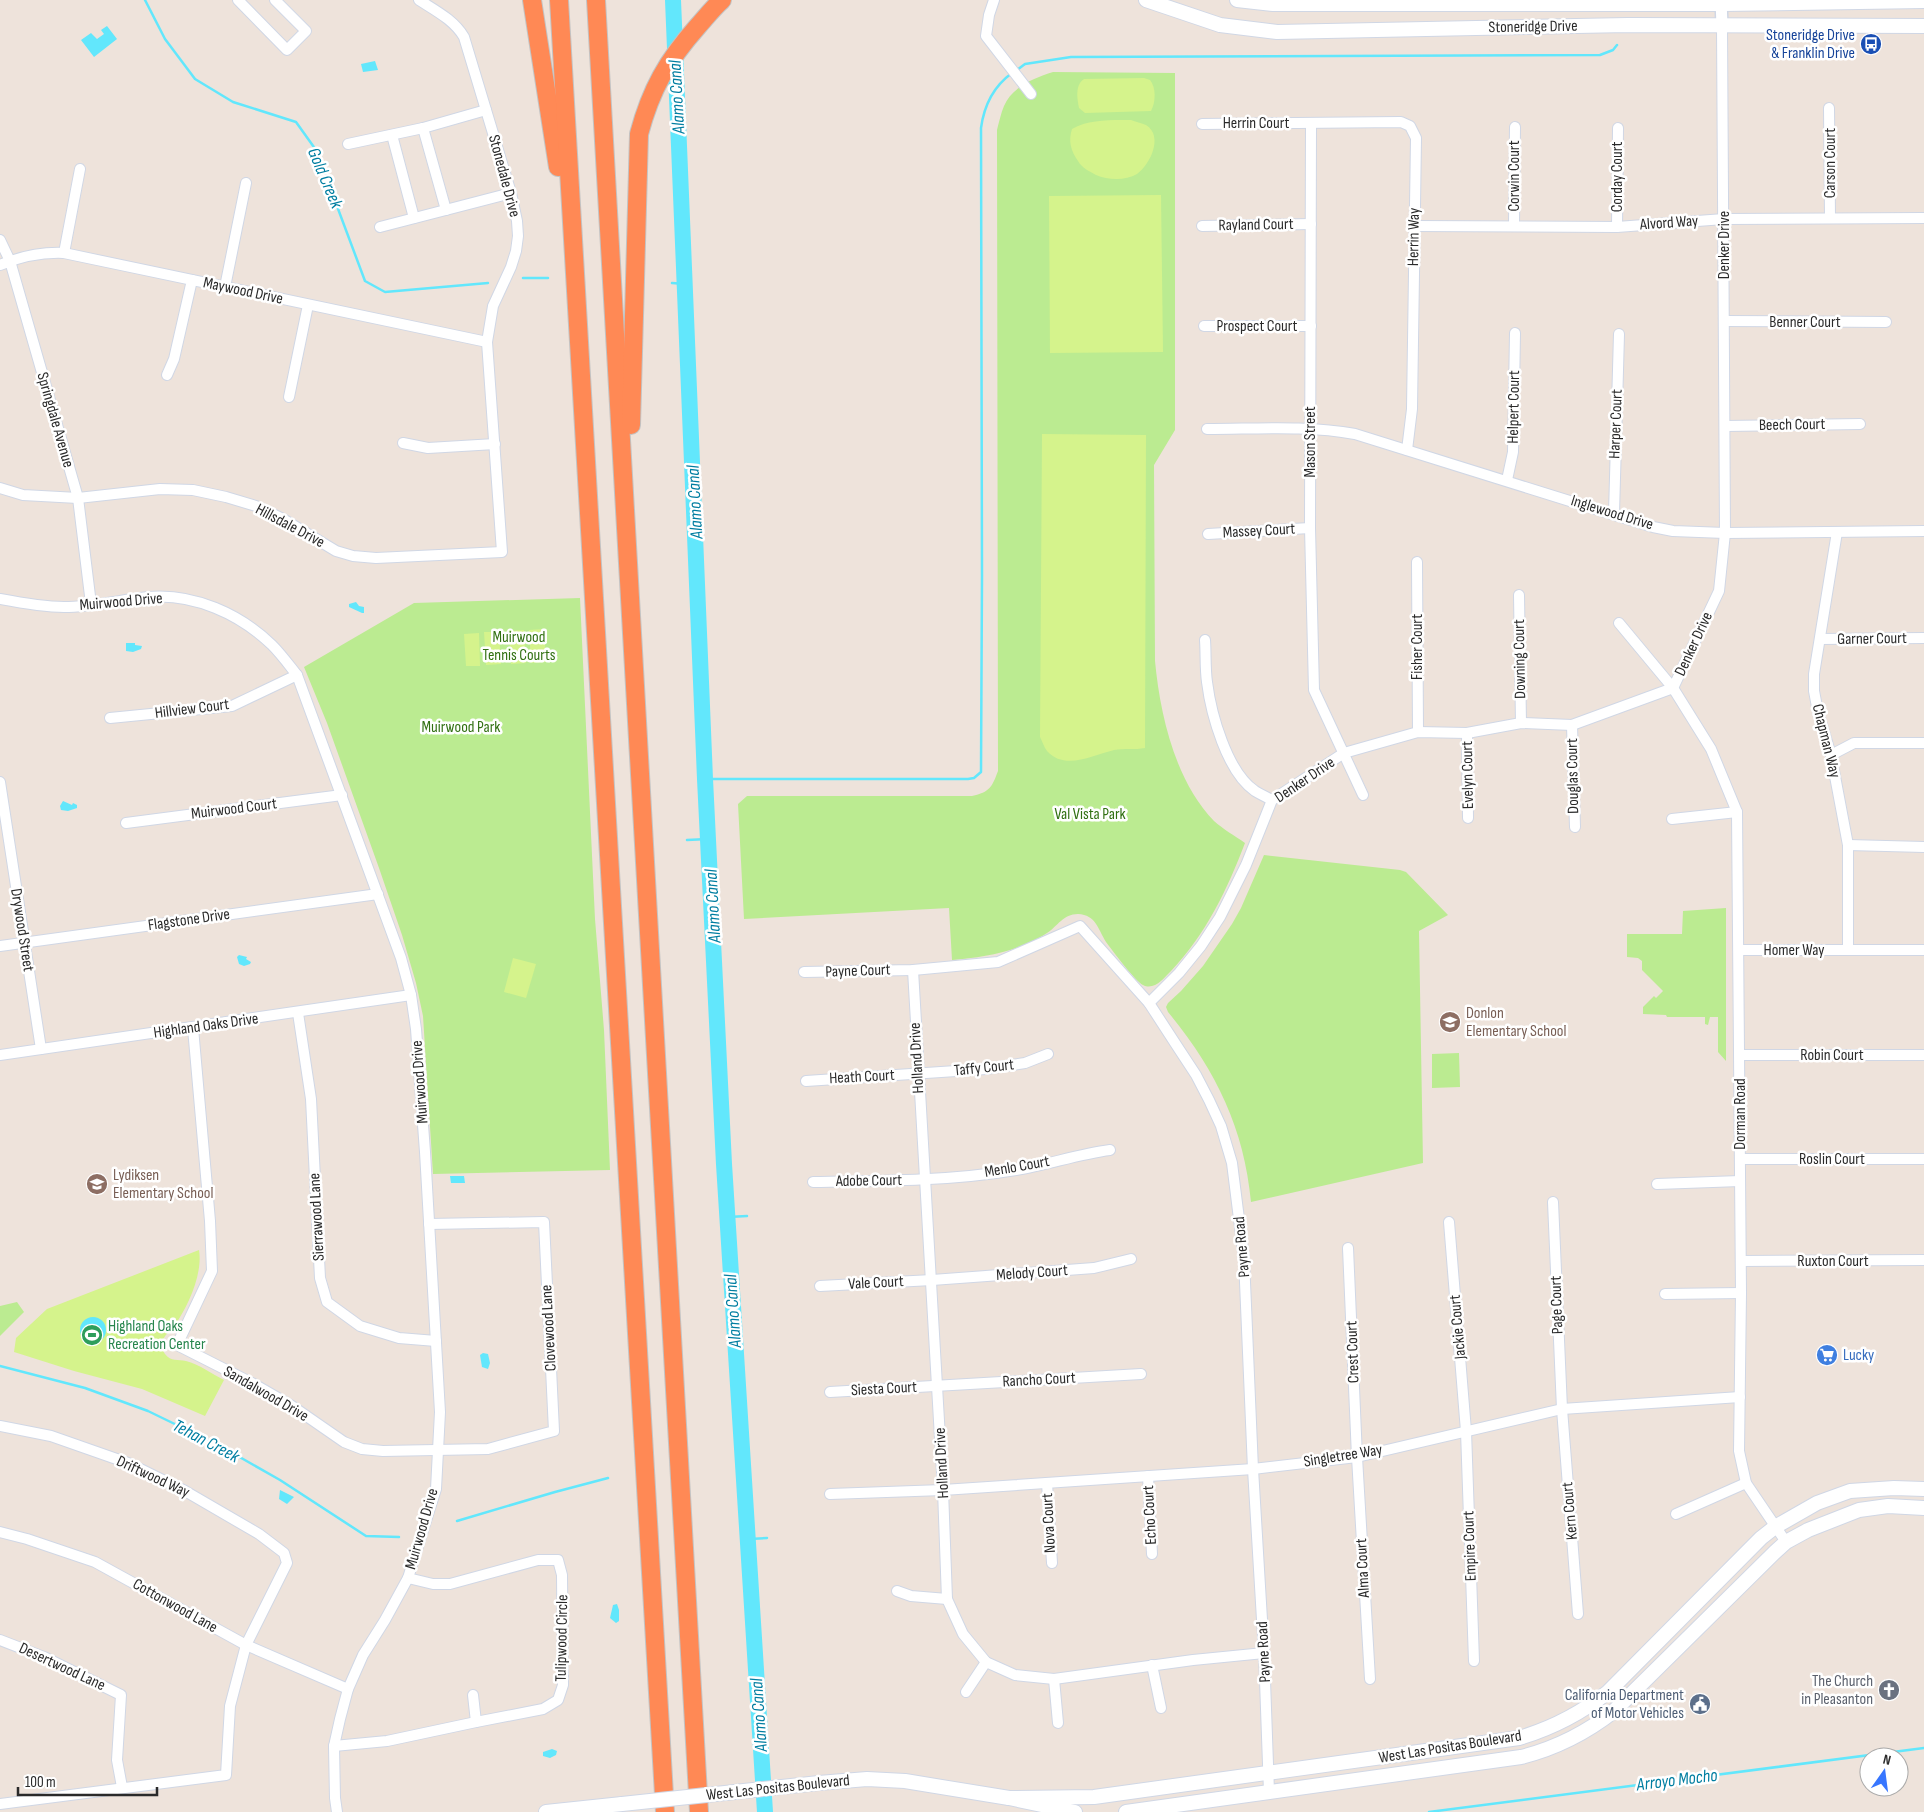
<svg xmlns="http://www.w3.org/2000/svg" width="1924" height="1812" font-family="'Sofia Sans Condensed',sans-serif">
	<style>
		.green { fill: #bbeb91 }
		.pitch { fill: #d5f38c }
		.water { fill: #62e7fc }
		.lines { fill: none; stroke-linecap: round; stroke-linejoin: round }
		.stream { stroke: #62e7fc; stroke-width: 2.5 }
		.river { stroke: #62e7fc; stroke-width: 16 }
		.minor-casing { stroke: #d0d7e5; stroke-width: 12 }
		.tertiary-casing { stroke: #d0d7e5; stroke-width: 14 }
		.secondary-casing { stroke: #d0d7e5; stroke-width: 16 }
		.motorway-casing { stroke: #c3c3c3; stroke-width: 20 }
		.minor { stroke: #fff; stroke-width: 10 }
		.tertiary { stroke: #fff; stroke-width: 11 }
		.secondary { stroke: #fff; stroke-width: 14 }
		.motorway { stroke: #ff8955; stroke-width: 18 }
		.secondary-bridge-casing { stroke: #d0d7e5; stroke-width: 16; stroke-linecap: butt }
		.secondary-bridge { stroke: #fff; stroke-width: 14 }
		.labels { text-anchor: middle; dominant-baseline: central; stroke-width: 5; stroke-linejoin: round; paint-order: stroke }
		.street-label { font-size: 16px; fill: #2a2a2a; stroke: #fff }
		.transit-label { font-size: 16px; fill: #164399; stroke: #fff; text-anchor: end }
		.park-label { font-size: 16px; fill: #317012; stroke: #fff }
		.education-label { font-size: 16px; fill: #785e54; stroke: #fff; text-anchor: start }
		.leisure-label { font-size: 16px; fill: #27864d; stroke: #fff; text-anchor: start }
		.shop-label { font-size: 16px; fill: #366cbe; stroke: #fff; text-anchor: start }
		.worship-label { font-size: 16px; fill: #5b616d; stroke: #fff; text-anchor: end }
		.service-label { font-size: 16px; fill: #4e5e75; stroke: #fff; text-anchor: end }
		.water-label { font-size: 18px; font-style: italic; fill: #017ea1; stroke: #fff }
	</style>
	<rect width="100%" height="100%" fill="#eee3db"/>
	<g class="green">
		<path d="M1053,72l122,1v357l-21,35 1,196c5,53 20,120 59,160 9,8 21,15 31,22 -18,47 -39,91 -74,128 -7,7 -17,20 -28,14 -8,-4 -31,-35 -37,-43 -8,-13 -10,-27 -28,-28 -15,0 -20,12 -31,19 -28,19 -62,24 -95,27l-3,-52 -205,11 -6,-115 9,-8h225c18,-4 20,-9 26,-25l-1,-641c2,-8 4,-17 7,-24 8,-19 30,-28 49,-34z"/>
		<polygon points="580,598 595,919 604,1030 610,1170 433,1174 423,1016 416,983 402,935 379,868 327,723 304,667 414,603"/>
		<path d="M1264,855l136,15 6,2 42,43 -29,16 4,232 -172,39c-7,-75 -36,-133 -83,-190l-2,-5 2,-4 13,-12 22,-25 29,-42 9,-16z"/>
		<polygon points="1726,908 1726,1061 1718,1052 1718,1017 1710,1017 1708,1025 1705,1024 1705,1017 1667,1017 1666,1015 1643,1014 1643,1007 1654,996 1656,998 1663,991 1642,970 1642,961 1638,958 1627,957 1627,934 1682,934 1683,911"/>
		<polygon points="1459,1053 1460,1087 1432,1088 1432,1054"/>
		<polygon points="17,1302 24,1312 0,1336 0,1306"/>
	</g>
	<g class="pitch">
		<path d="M1144,78l6,2c6,7 6,22 1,31l-66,2 -6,-5c-2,-10 -4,-23 5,-29z"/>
		<path d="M1131,120c4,2 11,3 15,5 18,11 4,40 -9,49 -12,7 -29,6 -41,1 -7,-4 -14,-7 -18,-14 -7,-10 -10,-20 -6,-32 17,-10 40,-9 59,-9z"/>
		<polygon points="1161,195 1163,352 1050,353 1049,196"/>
		<path d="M1042,434l104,1 -1,313c-10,2 -21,0 -31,2 -21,5 -49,21 -67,1 -3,-4 -5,-10 -7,-14z"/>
		<polygon points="544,629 546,662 531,663 529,630"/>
		<polygon points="524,630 526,663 511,664 509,631"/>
		<polygon points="484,632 499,632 501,664 486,665"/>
		<polygon points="479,633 480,666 466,666 464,634"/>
		<polygon points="513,958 536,964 526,998 504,992"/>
		<path d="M199,1250c4,24 -11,56 -24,75 -4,6 -10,9 -12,15 -2,5 -1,10 2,14 6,8 13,5 21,7 13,3 26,13 38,19l-19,36 -63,-27 -68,-18 -60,-19 2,-14 31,-29z"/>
	</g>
	<g class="water">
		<polygon points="107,26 117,39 94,57 81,40 91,33 97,39 104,34 101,30"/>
		<polygon points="375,61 378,70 363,72 361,64"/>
		<polygon points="356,602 359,606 364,607 364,613 362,613 349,607 349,604"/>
		<polygon points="126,643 135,643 135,645 142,646 141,649 133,652 126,651"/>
		<polygon points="63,801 72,805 73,803 77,805 77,808 68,811 61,810 60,806"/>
		<polygon points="239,955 247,957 246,959 251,962 250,964 244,966 239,964 237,957"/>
		<polygon points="450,1176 464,1176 465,1183 451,1183"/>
		<circle cx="93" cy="1330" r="13"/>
		<polygon points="483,1353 488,1354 490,1363 488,1369 482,1367 480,1355"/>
		<polygon points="280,1490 294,1497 287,1504 279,1499"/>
		<polygon points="617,1604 619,1610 619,1621 616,1623 610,1618 613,1605"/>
		<polygon points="552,1749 557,1751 556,1755 550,1758 543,1756 543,1752"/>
	</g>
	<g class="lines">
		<g class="stream">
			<polyline points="145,0 165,39 195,79 233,102 296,122 316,150 365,281 385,292 488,283"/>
			<polyline points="1017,70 1025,64 1071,57 1600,55 1613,50 1617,45"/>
			<polyline points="523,278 548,278"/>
			<polyline points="672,283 685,284"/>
			<path d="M705,779h263l6,-1 7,-6 1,-197 -1,-447c3,-22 13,-42 31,-55"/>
			<polyline points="687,840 708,839"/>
			<polyline points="728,1217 747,1216"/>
			<polyline points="0,1366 85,1388 148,1411 222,1447 280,1480 366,1536 399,1537"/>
			<polyline points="457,1521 555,1492 608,1478"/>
			<polyline points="749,1539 767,1538"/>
			<polyline points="1429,1812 1924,1748"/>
		</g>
		<polyline class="river" points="673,0 705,779 724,1164 765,1812"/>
		<g class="minor-casing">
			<g id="minor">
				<polyline points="238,0 287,50 306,31 275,0"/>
				<polyline points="994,0 989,15 986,36 1031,94"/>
				<polyline points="1829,108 1830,218"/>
				<polyline points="1311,123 1310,528 1314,690 1363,795"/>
				<polyline points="1202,124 1401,122 1410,126 1416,138 1412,409 1407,450"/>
				<polyline points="423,128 446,210"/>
				<polyline points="392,135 414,218"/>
				<polyline points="348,144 423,128 486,110"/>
				<polyline points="1514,225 1515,127"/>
				<polyline points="1202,226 1311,224"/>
				<polyline points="1414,226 1617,227 1724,219 1924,218"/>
				<polyline points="380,227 511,193"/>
				<polyline points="1617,227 1618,128"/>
				<polyline points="0,240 10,261 78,498 91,604"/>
				<polyline points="64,253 80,169"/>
				<path d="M0,265c22,-9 41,-13 64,-12l423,89"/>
				<polyline points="225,287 246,183"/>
				<polyline points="1724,321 1886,322"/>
				<polyline points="1204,326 1311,326"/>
				<polyline points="167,375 174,359 192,280"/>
				<polyline points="289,397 308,305"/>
				<polyline points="1725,426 1860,424"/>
				<path d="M1207,429c49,0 100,-4 148,5l298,93 20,4 52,2 199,-2"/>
				<polyline points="403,443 428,448 495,444"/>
				<polyline points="1507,480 1513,452 1515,333"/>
				<path d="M0,488l23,7 55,3 82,-9 33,1 33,7 30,9 27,13 53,32 17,5 23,2 126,-6 -15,-210 6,-36 18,-39 5,-16 2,-15 -1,-15 -6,-28 -47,-156c-10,-17 -28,-26 -45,-37"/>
				<polyline points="1614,514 1619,334"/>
				<polyline points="1837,532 1814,674 1814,691 1818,712 1831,755 1848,845 1848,950"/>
				<polyline points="1208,534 1310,528"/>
				<polyline points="1417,562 1418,732"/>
				<polyline points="1519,595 1521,723"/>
				<path d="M0,599c21,4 43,8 64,8 28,0 56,-7 84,-10 46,-4 92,17 124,48 9,9 17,20 25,30l104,283 10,37 5,34 9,123 15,260 -4,77 -28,89 -23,42 -22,35 -15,34 -8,30 -6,27 1,52 2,14"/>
				<polyline points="1619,623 1673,688 1711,749 1737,812 1741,1293 1739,1451 1746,1483 1786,1542"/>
				<polyline points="1820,639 1924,638"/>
				<path d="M1205,640c1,14 0,28 2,42 4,32 20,90 48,109 5,3 11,6 17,9"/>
				<polyline points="110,718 232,706 297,675"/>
				<polyline points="1572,725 1575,827"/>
				<polyline points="1467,733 1468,818"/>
				<polyline points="1831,755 1854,743 1924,743"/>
				<polyline points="0,782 41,1049"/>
				<polyline points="1672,819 1737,812"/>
				<polyline points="126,823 342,795"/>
				<polyline points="1848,845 1924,847"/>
				<polyline points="0,946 378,894"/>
				<polyline points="1740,950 1924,950"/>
				<polyline points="913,970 943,1490 947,1599 963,1634 986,1662 1015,1675 1054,1679 1193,1660 1264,1653"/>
				<polyline points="804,972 913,970 998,962 1080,926 1149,1003 1175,1043 1196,1075 1209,1100 1221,1126 1232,1163 1244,1259 1253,1469 1264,1653 1269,1792"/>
				<polyline points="1149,1003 1179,973 1201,946 1220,917 1246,865 1272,800 1344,753 1418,732 1467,733 1521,723 1572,725 1673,688 1719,591 1725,533 1722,26"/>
				<polyline points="298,1013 311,1099 320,1278 327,1302 360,1326 399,1338 436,1341"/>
				<polyline points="193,1028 210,1221 212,1271 177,1345 252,1383 292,1406 344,1442 362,1449 383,1451 488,1449 554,1431 544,1222 429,1224"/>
				<polyline points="0,1055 411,995"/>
				<polyline points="1740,1055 1924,1055"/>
				<polyline points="806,1081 986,1069 1025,1063 1048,1054"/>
				<polyline points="1740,1159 1924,1159"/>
				<path d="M813,1182c68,-1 137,-1 203,-12 32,-5 62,-16 94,-20"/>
				<polyline points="1657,1184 1740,1181"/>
				<polyline points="1553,1202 1562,1409 1578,1614"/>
				<polyline points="1449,1222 1466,1431 1474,1661"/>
				<polyline points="1348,1248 1357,1457 1370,1679"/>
				<polyline points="1741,1261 1924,1260"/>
				<polyline points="820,1286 932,1280 1094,1268 1131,1259"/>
				<polyline points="1665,1294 1741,1293"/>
				<polyline points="830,1392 1141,1374"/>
				<polyline points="0,1426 51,1436 128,1463 185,1491 259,1534 284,1553 287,1563 246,1645 230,1706 226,1775 0,1804"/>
				<polyline points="1148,1476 1152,1554"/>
				<polyline points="1047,1483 1052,1563"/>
				<polyline points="830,1494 943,1490 1253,1469 1357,1457 1562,1409 1740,1397"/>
				<polyline points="1676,1514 1746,1483"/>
				<polyline points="0,1532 27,1539 95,1562 246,1645 348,1689"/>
				<polyline points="897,1591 911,1596 947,1599"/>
				<polyline points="0,1640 44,1657 121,1695 117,1760 122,1787"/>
				<polyline points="1152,1665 1161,1708"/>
				<polyline points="1054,1679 1058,1723"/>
				<polyline points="966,1692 986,1662"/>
				<polyline points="473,1695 476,1722"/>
				<polyline points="334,1746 387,1741 476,1722 543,1709 558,1700 563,1685 562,1575 558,1560 538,1560 450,1584 433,1584 408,1578"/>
			</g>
		</g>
		<g class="tertiary-casing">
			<polyline id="tertiary" points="1721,0 1722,26"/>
		</g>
		<g class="secondary-casing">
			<g id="secondary">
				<polyline points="1146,0 1220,25 1277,32 1628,25 1924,26"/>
				<polyline points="1237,0 1273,4 1722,4 1924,1"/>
				<polyline points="819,1783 867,1779 905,1781 1009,1798 1075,1812"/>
				<path d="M1009,1798l85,-1 425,-59c34,-10 61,-24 89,-46l153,-154 14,-11 42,-24 33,-12 44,-3 30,1"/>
				<polyline points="546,1812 622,1804"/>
				<path d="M1126,1812l395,-55c36,-9 65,-24 93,-46l161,-159 11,-10 22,-12 51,-20 29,-4 36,2"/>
			</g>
		</g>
		<g class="motorway-casing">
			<g id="motorway">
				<polyline points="532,0 558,167"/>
				<polyline points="559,0 665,1812"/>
				<polyline points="596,0 699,1812"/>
				<path d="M631,425l8,-291c12,-45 28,-73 59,-108 8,-9 15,-18 24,-26"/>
			</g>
		</g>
		<use href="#minor" class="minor"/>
		<use href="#tertiary" class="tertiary"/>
		<use href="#secondary" class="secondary"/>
		<use href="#motorway" class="motorway"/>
		<g class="secondary-bridge-casing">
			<polyline id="secondary-bridge" points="622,1804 819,1783"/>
		</g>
		<use href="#secondary-bridge" class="secondary-bridge"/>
	</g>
	<defs>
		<g id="bus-disc" transform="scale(1.125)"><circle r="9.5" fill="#1a4fb4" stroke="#fff"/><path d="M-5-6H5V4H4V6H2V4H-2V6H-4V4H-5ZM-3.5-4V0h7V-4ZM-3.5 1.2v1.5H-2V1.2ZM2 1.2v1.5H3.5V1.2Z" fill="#fff"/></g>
		<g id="school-disc" transform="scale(1.125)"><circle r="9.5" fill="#8d6e63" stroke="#fff"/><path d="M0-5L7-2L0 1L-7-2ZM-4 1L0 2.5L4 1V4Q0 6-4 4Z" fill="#fff"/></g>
		<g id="stadium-disc" transform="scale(1.125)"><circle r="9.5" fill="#2e9e5b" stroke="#fff"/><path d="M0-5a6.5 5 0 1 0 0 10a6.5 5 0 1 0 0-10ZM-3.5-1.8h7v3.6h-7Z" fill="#fff"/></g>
		<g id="supermarket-disc" transform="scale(1.125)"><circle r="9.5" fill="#3f7fe0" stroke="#fff"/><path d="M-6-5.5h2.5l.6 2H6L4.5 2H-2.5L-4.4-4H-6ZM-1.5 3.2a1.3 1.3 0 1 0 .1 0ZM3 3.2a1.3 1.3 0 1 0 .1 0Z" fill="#fff"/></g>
		<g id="church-disc" transform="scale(1.125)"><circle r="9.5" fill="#6b7280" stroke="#fff"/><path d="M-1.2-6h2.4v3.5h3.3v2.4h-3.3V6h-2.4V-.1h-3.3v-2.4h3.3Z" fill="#fff"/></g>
		<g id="civic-disc" transform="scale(1.125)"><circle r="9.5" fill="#5c6f8a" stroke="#fff"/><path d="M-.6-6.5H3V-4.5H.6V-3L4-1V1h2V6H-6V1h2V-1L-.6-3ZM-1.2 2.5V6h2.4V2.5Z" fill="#fff"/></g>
	</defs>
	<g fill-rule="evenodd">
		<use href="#bus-disc" x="1871" y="44"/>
		<use href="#school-disc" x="1450" y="1022"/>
		<use href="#school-disc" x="97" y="1184"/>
		<use href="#stadium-disc" x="92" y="1335"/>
		<use href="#supermarket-disc" x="1827" y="1355"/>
		<use href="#church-disc" x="1889" y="1690"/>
		<use href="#civic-disc" x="1700" y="1704"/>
	</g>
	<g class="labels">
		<g class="street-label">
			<text transform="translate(1533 27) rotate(-1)">Stoneridge Drive</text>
			<text x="1256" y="123">Herrin Court</text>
			<text transform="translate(1830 163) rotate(-90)">Carson Court</text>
			<text transform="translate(504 176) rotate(75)">Stonedale Drive</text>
			<text transform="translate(1514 176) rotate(-90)">Corwin Court</text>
			<text transform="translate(1617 177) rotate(-90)">Corday Court</text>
			<text transform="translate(1669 223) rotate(-4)">Alvord Way</text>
			<text transform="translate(1256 225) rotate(-1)">Rayland Court</text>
			<text transform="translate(1414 237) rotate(-89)">Herrin Way</text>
			<text transform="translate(1724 245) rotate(-90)">Denker Drive</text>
			<text transform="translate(243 291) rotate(12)">Maywood Drive</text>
			<text x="1805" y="322">Benner Court</text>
			<text x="1257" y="326">Prospect Court</text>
			<text transform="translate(1514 407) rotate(-89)">Helpert Court</text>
			<text transform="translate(55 420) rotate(74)">Springdale Avenue</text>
			<text transform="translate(1616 424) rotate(-88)">Harper Court</text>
			<text transform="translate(1792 425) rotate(-1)">Beech Court</text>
			<text transform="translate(1310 442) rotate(-90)">Mason Street</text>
			<text transform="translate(1612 513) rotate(17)">Inglewood Drive</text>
			<text transform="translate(290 526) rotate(28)">Hillsdale Drive</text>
			<text transform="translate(1259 531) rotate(-3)">Massey Court</text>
			<text transform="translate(121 602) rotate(-5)">Muirwood Drive</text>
			<text transform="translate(1872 639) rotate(-1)">Garner Court</text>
			<text transform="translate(1694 644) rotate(-65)">Denker Drive</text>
			<text transform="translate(1417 647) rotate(-90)">Fisher Court</text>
			<text transform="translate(1520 659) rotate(-91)">Downing Court</text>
			<text transform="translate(192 709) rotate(-7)">Hillview Court</text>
			<text transform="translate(1826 741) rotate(76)">Chapman Way</text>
			<text transform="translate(1468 775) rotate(-91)">Evelyn Court</text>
			<text transform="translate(1573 776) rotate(-91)">Douglas Court</text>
			<text transform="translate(1305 780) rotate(-34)">Denker Drive</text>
			<text transform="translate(234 809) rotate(-7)">Muirwood Court</text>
			<text transform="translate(189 920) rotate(-8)">Flagstone Drive</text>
			<text transform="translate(22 930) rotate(81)">Drywood Street</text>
			<text x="1794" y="950">Homer Way</text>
			<text transform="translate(858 971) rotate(-2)">Payne Court</text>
			<text transform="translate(206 1026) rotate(-8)">Highland Oaks Drive</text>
			<text x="1832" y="1055">Robin Court</text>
			<text transform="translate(917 1058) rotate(-93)">Holland Drive</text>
			<text transform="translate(984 1068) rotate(-6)">Taffy Court</text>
			<text transform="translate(862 1077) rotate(-3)">Heath Court</text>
			<text transform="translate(420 1082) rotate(-94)">Muirwood Drive</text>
			<text transform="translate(1740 1114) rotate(-90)">Dorman Road</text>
			<text x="1832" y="1159">Roslin Court</text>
			<text transform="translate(1017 1167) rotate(-10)">Menlo Court</text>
			<text transform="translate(869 1181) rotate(-1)">Adobe Court</text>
			<text transform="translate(317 1217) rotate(-93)">Sierrawood Lane</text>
			<text transform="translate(1242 1247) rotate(-95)">Payne Road</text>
			<text x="1833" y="1261">Ruxton Court</text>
			<text transform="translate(1032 1273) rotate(-4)">Melody Court</text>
			<text transform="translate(876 1283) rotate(-3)">Vale Court</text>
			<text transform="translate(1557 1305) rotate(-92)">Page Court</text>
			<text transform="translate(1458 1327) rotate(-95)">Jackie Court</text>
			<text transform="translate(549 1328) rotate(-93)">Clovewood Lane</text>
			<text transform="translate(1353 1352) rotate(-92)">Crest Court</text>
			<text transform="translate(1039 1380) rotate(-3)">Rancho Court</text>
			<text transform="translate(884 1389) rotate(-3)">Siesta Court</text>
			<text transform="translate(266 1394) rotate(30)">Sandalwood Drive</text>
			<text transform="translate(1343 1456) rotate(-9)">Singletree Way</text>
			<text transform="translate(942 1463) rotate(-93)">Holland Drive</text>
			<text transform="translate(153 1477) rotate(25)">Driftwood Way</text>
			<text transform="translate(1570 1511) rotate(-95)">Kern Court</text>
			<text transform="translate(1150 1515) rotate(-93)">Echo Court</text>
			<text transform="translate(1049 1523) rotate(-93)">Nova Court</text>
			<text transform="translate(422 1529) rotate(-74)">Muirwood Drive</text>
			<text transform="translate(1470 1546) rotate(-92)">Empire Court</text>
			<text transform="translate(1363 1568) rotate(-93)">Alma Court</text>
			<text transform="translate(175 1606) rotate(29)">Cottonwood Lane</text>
			<text transform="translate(562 1638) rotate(-89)">Tulipwood Circle</text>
			<text transform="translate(1264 1652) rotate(-93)">Payne Road</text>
			<text transform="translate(62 1667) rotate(25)">Desertwood Lane</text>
			<text transform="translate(1450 1747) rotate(-9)">West Las Positas Boulevard</text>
			<text transform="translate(778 1788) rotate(-6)">West Las Positas Boulevard</text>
		</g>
		<g class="transit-label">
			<text x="1855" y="35">Stoneridge Drive<tspan x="1855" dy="18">&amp; Franklin Drive</tspan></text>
		</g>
		<g class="park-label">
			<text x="519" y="637">Muirwood<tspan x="519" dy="18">Tennis Courts</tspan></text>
			<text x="461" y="727">Muirwood Park</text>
			<text x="1090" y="814">Val Vista Park</text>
		</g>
		<g class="education-label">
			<text x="1466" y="1013">Donlon<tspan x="1466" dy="18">Elementary School</tspan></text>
			<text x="113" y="1175">Lydiksen<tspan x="113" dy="18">Elementary School</tspan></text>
		</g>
		<g class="leisure-label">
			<text x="108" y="1326">Highland Oaks<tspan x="108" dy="18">Recreation Center</tspan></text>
		</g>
		<g class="shop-label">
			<text x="1843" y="1355">Lucky</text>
		</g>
		<g class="worship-label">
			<text x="1873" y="1681">The Church<tspan x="1873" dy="18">in Pleasanton</tspan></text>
		</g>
		<g class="service-label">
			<text x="1684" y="1695">California Department<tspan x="1684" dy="18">of Motor Vehicles</tspan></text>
		</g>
		<g class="water-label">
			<text transform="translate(677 97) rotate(-93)">Alamo Canal</text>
			<text transform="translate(325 178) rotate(67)">Gold Creek</text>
			<text transform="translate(695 502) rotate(-93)">Alamo Canal</text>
			<text transform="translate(713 906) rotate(-93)">Alamo Canal</text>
			<text transform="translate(733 1311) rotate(-94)">Alamo Canal</text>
			<text transform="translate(206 1441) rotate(28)">Tehan Creek</text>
			<text transform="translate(759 1715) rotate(-94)">Alamo Canal</text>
			<text transform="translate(1677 1780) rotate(-7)">Arroyo Mocho</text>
		</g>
	</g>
	<g transform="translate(1884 1772) rotate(14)"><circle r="24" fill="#ffffff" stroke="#aaaaaa"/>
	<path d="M0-4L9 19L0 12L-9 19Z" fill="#3776ff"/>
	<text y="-8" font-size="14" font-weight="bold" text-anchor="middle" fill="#2a2a2a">N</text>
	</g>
	<path d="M18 1787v8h139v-8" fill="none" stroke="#2a2a2a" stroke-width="2.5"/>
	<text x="25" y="1787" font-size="15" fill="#2a2a2a" stroke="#ffffff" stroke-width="4" paint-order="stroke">100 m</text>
</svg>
